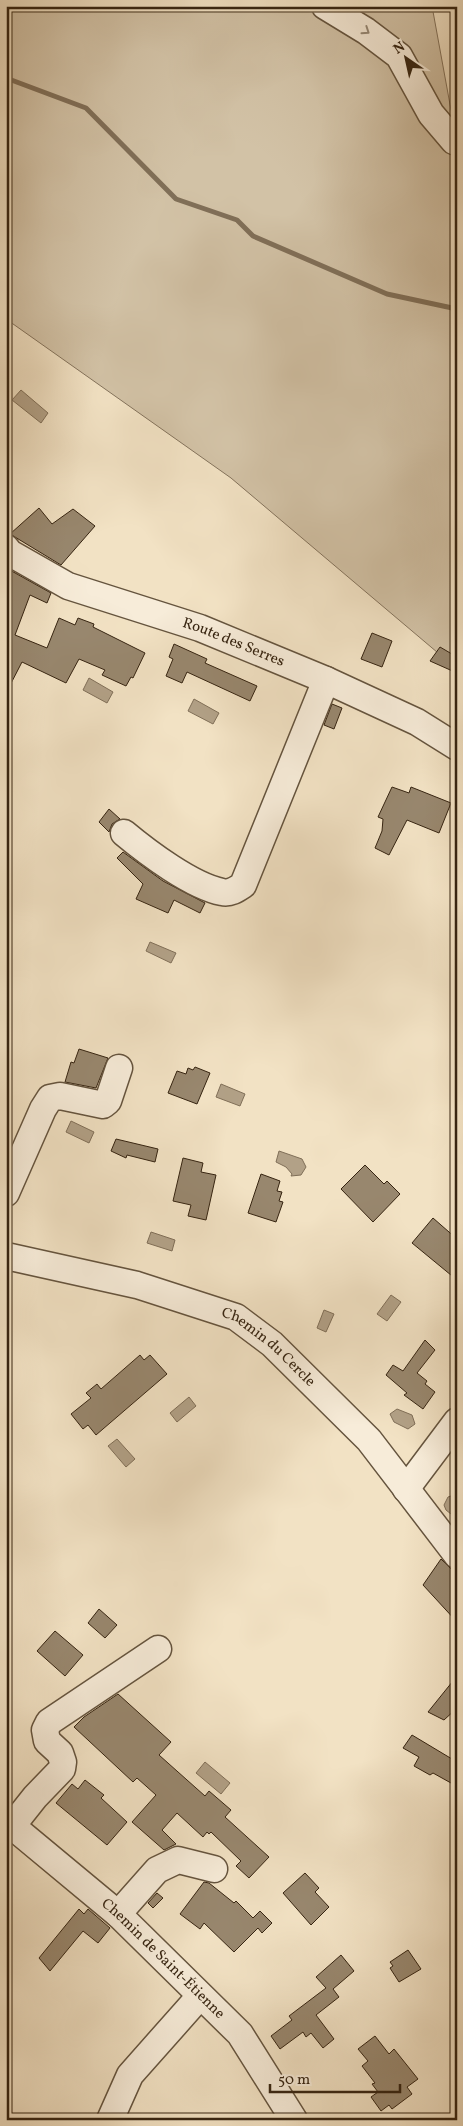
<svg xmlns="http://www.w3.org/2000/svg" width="463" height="2126" font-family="Vollkorn,serif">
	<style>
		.green { fill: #d2c2a6; stroke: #84735c }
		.water { fill: #b2a187; stroke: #806f58 }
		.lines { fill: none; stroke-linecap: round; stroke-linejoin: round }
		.stream { stroke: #806f58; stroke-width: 5 }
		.building { fill: #98876e; stroke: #362411 }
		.minor-casing { stroke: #65543e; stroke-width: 29 }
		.minor { stroke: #f7ecd9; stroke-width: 26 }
		.oneway { stroke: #968875 }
		.labels { text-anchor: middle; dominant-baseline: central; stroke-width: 4; stroke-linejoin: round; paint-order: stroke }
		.street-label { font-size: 15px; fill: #362411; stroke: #f7ecd9 }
	</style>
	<rect width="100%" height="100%" fill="#f2e2c4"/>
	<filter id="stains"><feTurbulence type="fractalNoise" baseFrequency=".004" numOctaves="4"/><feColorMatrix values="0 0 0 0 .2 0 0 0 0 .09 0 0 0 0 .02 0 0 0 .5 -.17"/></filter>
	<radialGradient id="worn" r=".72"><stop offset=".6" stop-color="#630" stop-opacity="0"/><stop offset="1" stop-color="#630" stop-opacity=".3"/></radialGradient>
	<polygon class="green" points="6,6 432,6 451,110 457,120 457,669 231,478 6,319"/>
	<g class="water">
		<polygon points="21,390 48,413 41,423 12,400"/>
		<polygon points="89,678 113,692 107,703 83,690"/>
		<polygon points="194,699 219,713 213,724 188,711"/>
		<polygon points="150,942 176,953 171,963 146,951"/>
		<polygon points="221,1084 245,1094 240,1106 216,1097"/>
		<polygon points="71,1121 94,1132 89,1143 66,1132"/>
		<polygon points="279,1151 302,1159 306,1167 301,1175 291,1176 292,1174 286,1167 276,1162"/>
		<polygon points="151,1232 175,1240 172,1251 147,1243"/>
		<polygon points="391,1295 401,1302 387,1321 377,1314"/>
		<polygon points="324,1310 334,1314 326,1332 317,1328"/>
		<polygon points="189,1397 196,1406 177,1422 170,1413"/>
		<polygon points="397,1409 412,1415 415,1424 408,1429 394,1422 390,1414"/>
		<polygon points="117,1439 135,1459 126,1467 108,1446"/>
		<polygon points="454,1495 457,1496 457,1513 451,1514 446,1510 444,1505 448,1497"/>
		<polygon points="205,1762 230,1783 221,1794 196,1773"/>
	</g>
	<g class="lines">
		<polyline class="stream" points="6,78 86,108 176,199 237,220 253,236 387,294 457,309"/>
	</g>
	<g class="building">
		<polygon points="39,508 52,524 73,509 95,526 61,565 10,534"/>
		<polygon points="8,569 51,593 47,603 30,595 15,635 47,648 59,618 75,625 78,618 94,624 93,627 145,653 133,678 131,677 126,686 102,675 105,670 79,659 66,683 22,662 6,693"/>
		<polygon points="372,633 392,641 382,667 361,659"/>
		<polygon points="174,644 207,659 205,663 257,686 250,701 187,672 182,683 166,676 173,659 169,657"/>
		<polygon points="440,647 457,657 457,673 430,661"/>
		<polygon points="332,704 342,708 334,729 324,725"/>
		<polygon points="392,787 409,793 411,787 451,803 439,833 407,820 389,855 375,848 382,831 383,819 378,817"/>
		<polygon points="109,809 120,819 112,824 109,832 99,822"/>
		<polygon points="123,852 163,881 205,903 200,913 174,900 168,913 136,899 143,884 117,858"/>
		<polygon points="79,1049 108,1058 96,1088 65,1082 71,1062 74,1063"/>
		<polygon points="195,1067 210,1073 197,1104 168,1093 177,1071 186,1074 188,1068 193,1070"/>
		<polygon points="116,1139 158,1149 155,1162 127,1155 126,1158 111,1151"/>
		<polygon points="183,1158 203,1163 201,1172 216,1175 206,1220 188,1216 191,1205 173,1201"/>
		<polygon points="365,1165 384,1184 387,1181 400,1194 373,1222 341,1189"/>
		<polygon points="261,1174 280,1181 277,1191 282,1192 279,1201 283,1202 276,1222 248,1213"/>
		<polygon points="433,1218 457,1239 457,1280 412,1243"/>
		<polygon points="425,1340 435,1350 417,1373 427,1381 425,1384 435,1392 423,1409 404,1395 407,1393 386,1375 393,1365 403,1371"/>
		<polygon points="140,1355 144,1360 150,1355 167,1374 96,1435 88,1425 83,1429 71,1414 91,1398 86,1393 97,1384 101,1389"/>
		<polygon points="441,1559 451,1569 457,1570 457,1622 423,1585"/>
		<polygon points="99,1609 117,1625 105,1638 88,1623"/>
		<polygon points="55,1631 83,1655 65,1676 37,1651"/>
		<polygon points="457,1676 457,1708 444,1720 428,1712"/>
		<polygon points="118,1694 171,1742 159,1755 205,1796 209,1791 231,1810 225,1817 269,1857 249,1878 236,1866 241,1861 211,1832 209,1834 207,1832 203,1837 177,1813 162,1830 176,1844 164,1850 132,1822 156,1795 137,1778 133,1782 74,1727 84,1717"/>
		<polygon points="412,1735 457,1762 457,1773 451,1783 433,1773 430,1775 414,1766 419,1757 403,1748"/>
		<polygon points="85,1780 104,1795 101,1798 127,1822 107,1845 56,1803 72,1784 78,1789"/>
		<polygon points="305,1873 319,1888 315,1892 329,1907 311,1925 283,1893"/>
		<polygon points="204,1882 209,1883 234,1903 236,1901 253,1918 260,1911 272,1923 262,1933 258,1928 234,1952 204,1923 200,1929 180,1914"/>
		<polygon points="157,1893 163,1898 153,1908 148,1903"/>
		<polygon points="79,1909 84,1914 88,1909 110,1928 98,1943 83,1931 50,1971 39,1958"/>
		<polygon points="408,1950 421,1969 399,1982 390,1968 393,1966 390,1962"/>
		<polygon points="341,1955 354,1971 333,1989 339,1997 316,2015 334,2039 323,2048 311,2033 306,2037 303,2032 280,2049 271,2036 292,2020 289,2016 326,1988 316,1977"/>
		<polygon points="375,2036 389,2054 394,2049 418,2079 407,2087 412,2094 392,2109 389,2105 381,2111 371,2097 378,2092 372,2084 375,2083 362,2066 368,2061 358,2049"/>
	</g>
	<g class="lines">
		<g class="minor-casing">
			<g id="minor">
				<polyline points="325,6 366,31 399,56 431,114 454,141 457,140"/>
				<path id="s1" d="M6,548l4,5 58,33 132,42 126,52 91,42 40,25"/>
				<path d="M124,833c24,20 68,53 98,59 8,2 15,-3 21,-7l83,-205"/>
				<polyline points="6,1193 43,1109 50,1098 60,1096 103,1105 108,1101 119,1068"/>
				<path id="s2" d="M6,1256l131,29 99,32 36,27 97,96 88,115"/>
				<polyline points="406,1489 457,1421"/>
				<path id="s3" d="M6,1821l112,93 122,120 54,86"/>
				<polyline points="12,1826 35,1797 62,1769 63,1762 60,1753 47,1741 45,1730 49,1722 158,1649"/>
				<polyline points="118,1914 157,1870 178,1860 214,1869"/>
				<polyline points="110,2120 130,2075 200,1996"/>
			</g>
		</g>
		<use href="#minor" class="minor"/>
	</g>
	<defs><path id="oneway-chevron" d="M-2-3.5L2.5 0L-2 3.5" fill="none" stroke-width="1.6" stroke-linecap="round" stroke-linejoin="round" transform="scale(1.25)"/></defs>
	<use class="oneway" href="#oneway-chevron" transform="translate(366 31) rotate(34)"/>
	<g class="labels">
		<g class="street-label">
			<text stroke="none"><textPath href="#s1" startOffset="248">Route des Serres</textPath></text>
			<text stroke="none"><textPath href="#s2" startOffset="282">Chemin du Cercle</textPath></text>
			<text stroke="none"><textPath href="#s3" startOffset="209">Chemin de Saint-Étienne</textPath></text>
		</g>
	</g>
	<rect width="463" height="2126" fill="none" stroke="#f2e2c4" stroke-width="25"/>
	<rect x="8" y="8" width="448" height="2111" fill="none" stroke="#362411" stroke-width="2.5"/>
	<rect x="12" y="12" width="438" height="2101" fill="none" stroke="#362411"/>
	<g transform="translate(406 58) rotate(326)" stroke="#f7ecd9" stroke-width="4" paint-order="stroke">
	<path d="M0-4L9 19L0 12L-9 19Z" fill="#362411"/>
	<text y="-8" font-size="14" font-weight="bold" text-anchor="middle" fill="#362411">N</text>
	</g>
	<path d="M270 2084v8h130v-8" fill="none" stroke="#362411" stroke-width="2.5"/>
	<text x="278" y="2084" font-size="15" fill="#362411" stroke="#f7ecd9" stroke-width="4" paint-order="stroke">50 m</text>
	<rect width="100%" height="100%" filter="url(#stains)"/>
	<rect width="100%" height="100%" fill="url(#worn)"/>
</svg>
